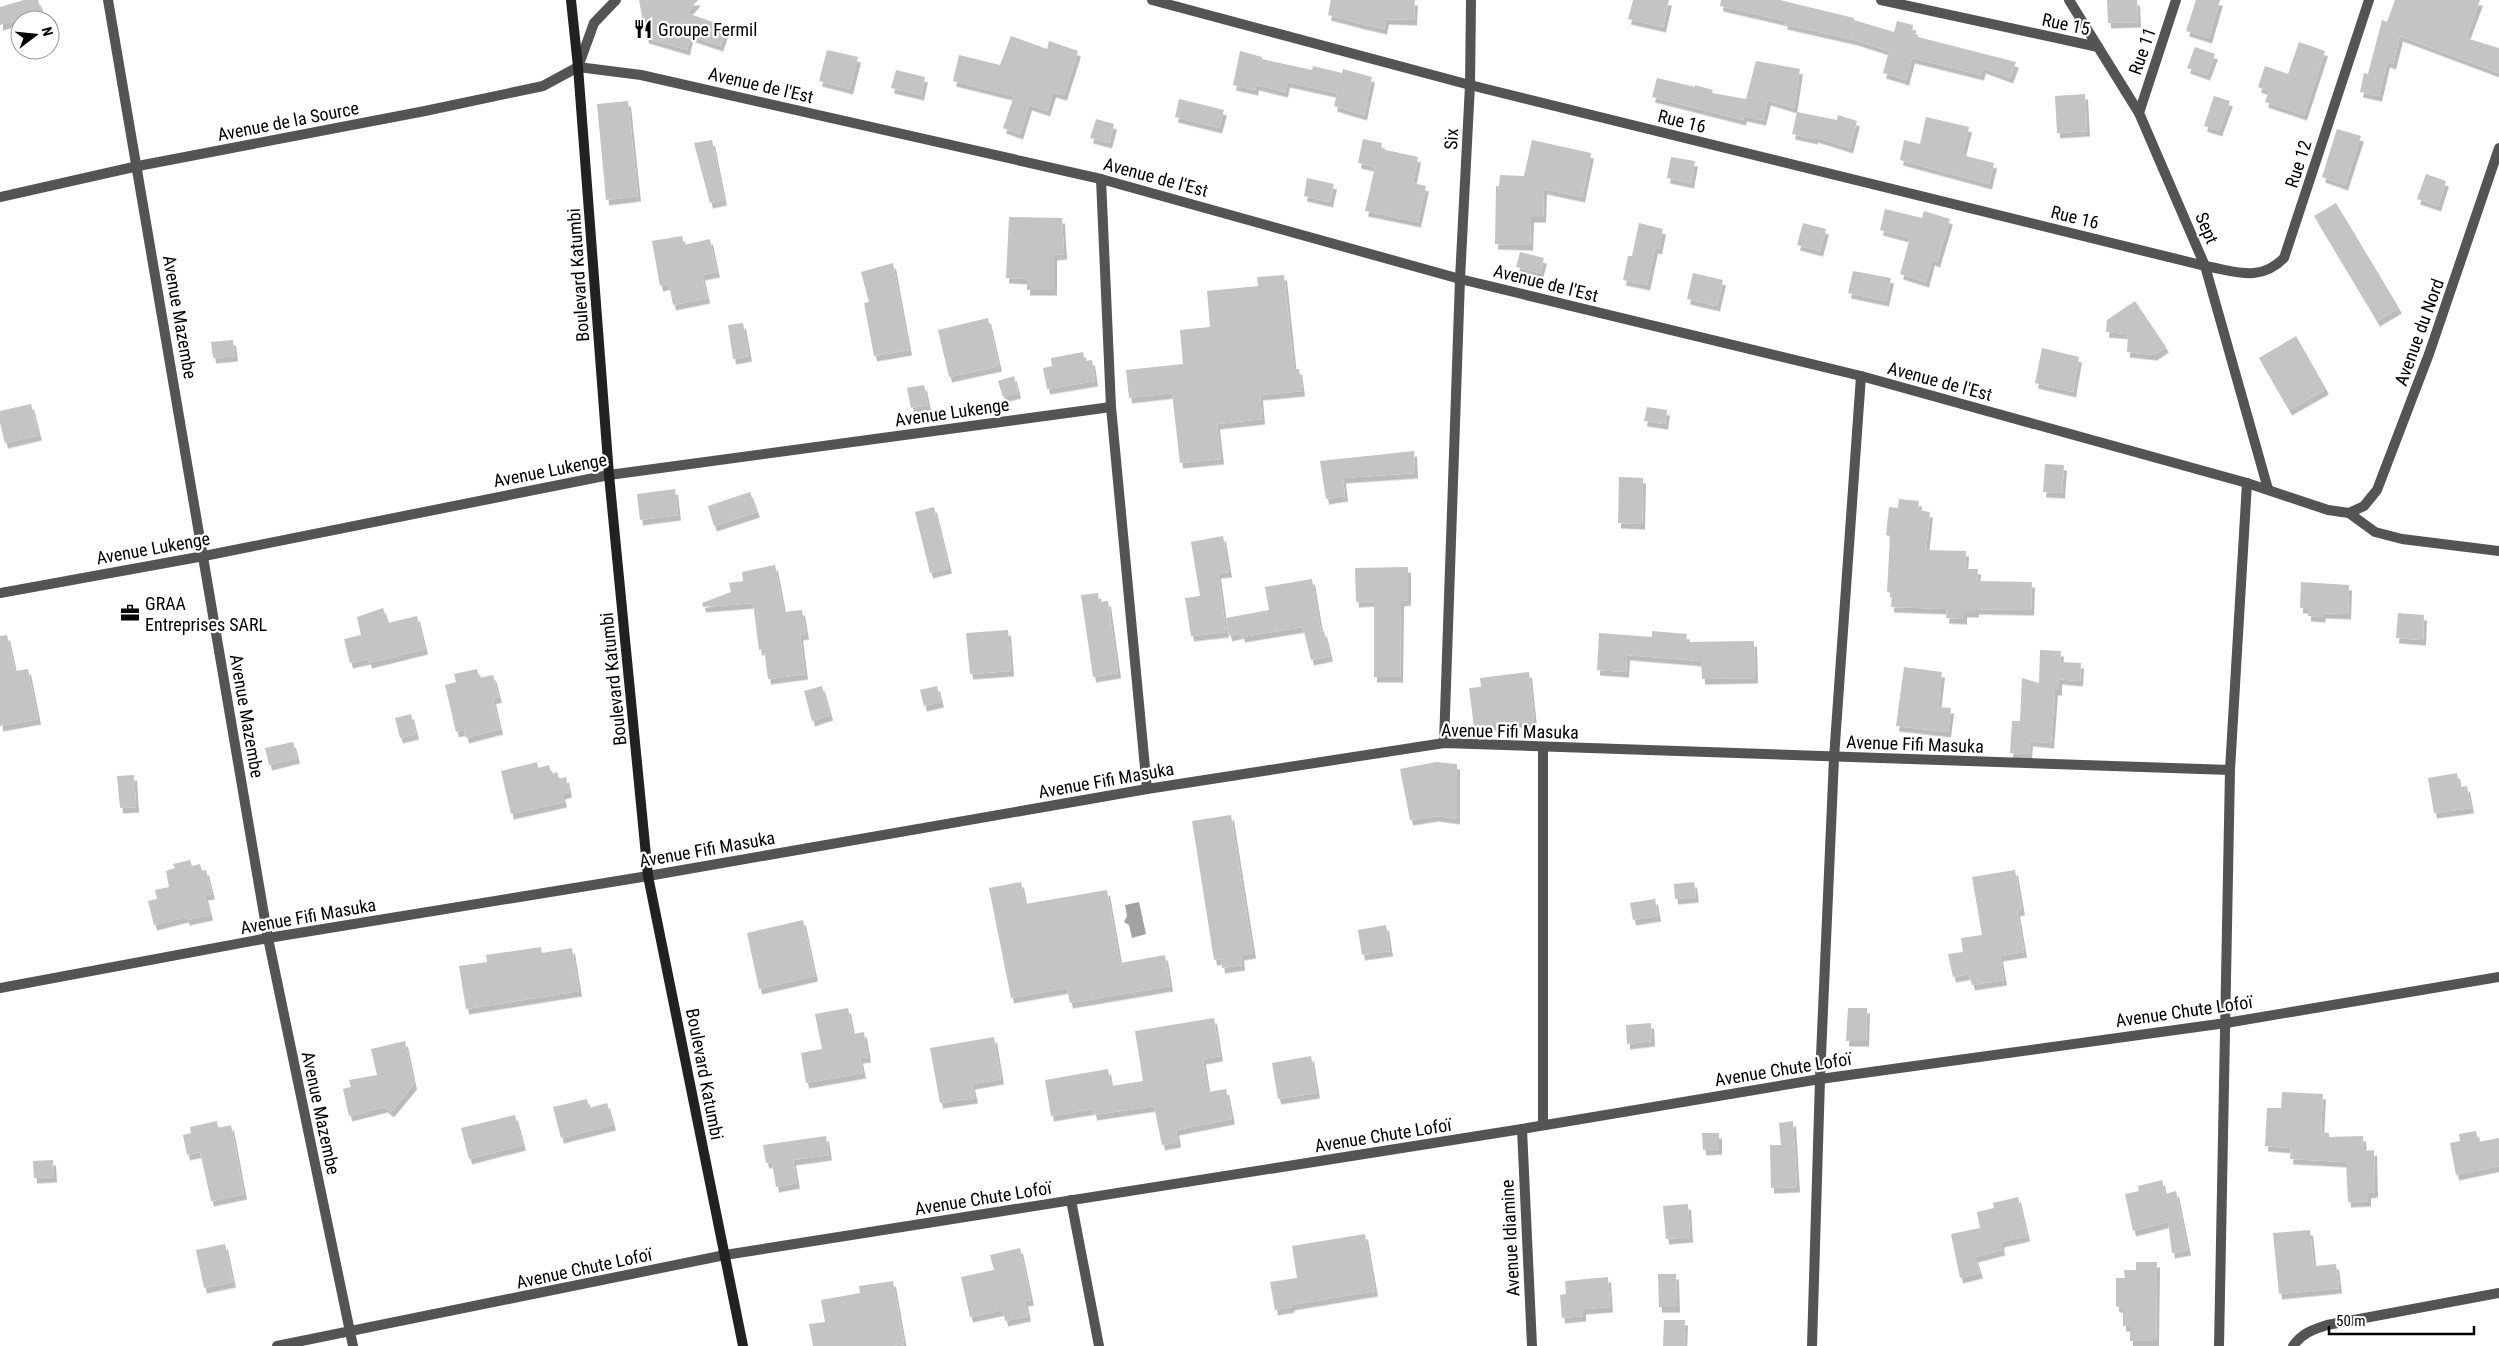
<svg xmlns="http://www.w3.org/2000/svg" width="2499" height="1346" font-family="'Roboto Condensed',sans-serif">
	<style>
		.water { fill: #a2a2a2 }
		.building { fill: #c4c4c4; filter: url(#shadow) }
		.lines { fill: none; stroke-linecap: round; stroke-linejoin: round }
		.street { stroke: #545454; stroke-width: 10 }
		.secondary { stroke: #212121; stroke-width: 10 }
		.labels { text-anchor: middle; dominant-baseline: central; stroke-width: 4.5; stroke-linejoin: round; paint-order: stroke }
		.street-label { font-size: 18px; fill: #000; stroke: #fff }
		.poi-label { font-size: 18px; fill: #000; stroke: #fff; text-anchor: start }
	</style>
	<defs>
		<filter id="shadow"><feDropShadow dx="3" dy="5.5" stdDeviation="0" flood-color="#0004"/></filter>
	</defs>
	<rect width="100%" height="100%" fill="#fff"/>
	<polygon class="water" points="1139,902 1146,934 1132,938 1129,925 1124,922 1127,916 1125,905"/>
	<g class="building">
		<polygon points="24,0 38,0 42,13 0,25 0,7"/>
		<polygon points="639,0 698,0 687,13 727,27 720,46 690,36 687,50 646,38"/>
		<polygon points="1331,0 1415,0 1414,20 1386,19 1384,29 1362,24 1328,15"/>
		<polygon points="1633,0 1669,0 1663,27 1628,19"/>
		<polygon points="1721,0 1780,0 1854,18 1854,20 1894,32 1897,21 1913,25 1912,33 1918,35 1918,37 2016,62 2010,78 1983,68 1981,75 1912,58 1906,80 1883,73 1889,51 1855,40 1784,24 1785,21 1720,6"/>
		<polygon points="2107,0 2137,0 2138,22 2108,23"/>
		<polygon points="2196,0 2220,0 2209,38 2186,31"/>
		<polygon points="2395,0 2480,0 2466,38 2499,48 2499,73 2400,36 2393,64 2387,62 2379,96 2360,92 2364,73 2368,74 2382,20 2387,22"/>
		<polygon points="1011,36 1047,49 1049,41 1078,51 1064,95 1053,92 1047,111 1029,105 1020,134 1003,128 1014,96 953,81 959,55 1000,65"/>
		<polygon points="2299,42 2325,51 2304,115 2265,102 2269,91 2258,87 2265,66 2288,74"/>
		<polygon points="2195,47 2215,54 2207,75 2187,68"/>
		<polygon points="827,50 858,57 850,89 819,81"/>
		<polygon points="1240,51 1262,57 1262,59 1312,70 1313,66 1342,73 1343,69 1372,77 1364,115 1334,106 1337,93 1287,82 1285,92 1256,85 1255,90 1233,85"/>
		<polygon points="1756,61 1800,69 1794,108 1768,100 1763,120 1744,116 1743,120 1652,97 1657,78 1695,87 1695,85 1713,90 1712,93 1746,99"/>
		<polygon points="896,70 925,77 921,95 891,88"/>
		<polygon points="2085,94 2087,131 2057,133 2055,96"/>
		<polygon points="2214,96 2230,101 2219,131 2204,126"/>
		<polygon points="1179,99 1224,110 1219,128 1175,117"/>
		<polygon points="628,101 638,196 606,200 597,104"/>
		<polygon points="1797,112 1837,120 1838,115 1857,121 1850,148 1815,137 1815,139 1792,134"/>
		<polygon points="1926,117 1969,127 1962,155 1994,163 1989,184 1900,160 1904,140 1920,144"/>
		<polygon points="1096,119 1114,124 1109,143 1090,138"/>
		<polygon points="2337,129 2361,136 2345,185 2322,177"/>
		<polygon points="1363,139 1382,143 1381,149 1418,157 1413,183 1426,186 1418,222 1365,211 1375,167 1358,163"/>
		<polygon points="712,140 724,200 710,203 694,143"/>
		<polygon points="1532,140 1591,153 1582,197 1544,189 1543,217 1531,217 1530,245 1495,244 1496,186 1499,186 1500,175 1524,176"/>
		<polygon points="1671,157 1695,161 1691,183 1667,178"/>
		<polygon points="2426,174 2446,181 2438,206 2417,199"/>
		<polygon points="1307,178 1334,184 1330,202 1304,196"/>
		<polygon points="2336,203 2399,308 2377,321 2314,216"/>
		<polygon points="1885,209 1922,218 1924,211 1950,219 1937,262 1932,260 1926,282 1900,274 1910,238 1880,230"/>
		<polygon points="1009,217 1062,218 1064,254 1054,255 1054,290 1027,290 1027,279 1006,278"/>
		<polygon points="1639,223 1663,229 1659,249 1655,248 1647,285 1623,280 1628,256 1632,256"/>
		<polygon points="1803,223 1826,229 1820,251 1797,245"/>
		<polygon points="682,236 684,245 710,239 717,272 702,275 707,298 673,305 669,284 660,286 652,241"/>
		<polygon points="1520,252 1544,258 1540,273 1516,267"/>
		<polygon points="893,263 909,350 874,356 864,303 869,302 861,272"/>
		<polygon points="1853,271 1891,278 1886,301 1848,293"/>
		<polygon points="1693,273 1723,280 1717,306 1687,299"/>
		<polygon points="1284,275 1294,369 1299,369 1302,391 1260,395 1262,419 1217,424 1221,459 1180,463 1172,393 1129,398 1126,370 1183,364 1180,330 1210,327 1207,291 1258,286 1257,277"/>
		<polygon points="2135,301 2166,347 2154,355 2127,352 2128,334 2106,332 2107,320"/>
		<polygon points="988,318 999,366 949,377 938,330"/>
		<polygon points="743,323 749,356 733,359 728,325"/>
		<polygon points="2296,336 2326,389 2289,410 2259,358"/>
		<polygon points="233,340 235,356 213,358 211,342"/>
		<polygon points="2042,348 2079,357 2073,392 2035,383"/>
		<polygon points="1083,352 1085,361 1092,360 1095,381 1047,389 1043,368 1052,366 1051,358"/>
		<polygon points="1014,376 1018,393 1003,397 998,381"/>
		<polygon points="924,385 928,405 911,408 907,388"/>
		<polygon points="31,404 39,435 5,443 0,423 0,411"/>
		<polygon points="1647,407 1667,410 1665,424 1644,421"/>
		<polygon points="1414,451 1415,473 1343,478 1345,496 1326,499 1320,461"/>
		<polygon points="2045,464 2064,465 2062,493 2043,492"/>
		<polygon points="1619,477 1643,478 1642,524 1618,523"/>
		<polygon points="675,489 678,515 640,520 637,494"/>
		<polygon points="750,492 757,512 714,526 708,506"/>
		<polygon points="1899,499 1919,501 1918,510 1930,512 1926,550 1966,551 1965,569 1978,569 1977,581 2032,582 2031,610 1976,609 1976,612 1964,612 1964,619 1946,618 1947,609 1891,607 1892,593 1887,592 1890,536 1886,535 1889,507 1898,508"/>
		<polygon points="934,507 949,568 930,573 915,512"/>
		<polygon points="1223,536 1229,572 1218,573 1226,632 1191,636 1185,598 1200,596 1191,542"/>
		<polygon points="775,565 784,612 802,610 806,634 800,635 805,674 768,679 764,649 759,650 753,603 703,607 702,603 731,592 729,583 743,581 742,572"/>
		<polygon points="1408,567 1408,600 1401,601 1400,677 1374,677 1374,601 1356,602 1355,568"/>
		<polygon points="1312,579 1321,632 1324,631 1330,656 1311,660 1303,627 1242,637 1241,633 1229,636 1226,618 1269,610 1265,587"/>
		<polygon points="2301,582 2349,585 2348,614 2323,613 2322,617 2308,616 2308,608 2300,608"/>
		<polygon points="1098,593 1099,602 1108,601 1118,673 1093,677 1081,595"/>
		<polygon points="383,608 388,623 417,616 425,649 369,663 368,659 350,663 344,639 361,635 357,617"/>
		<polygon points="2398,613 2424,615 2423,640 2396,638"/>
		<polygon points="1008,630 1011,671 970,674 966,633"/>
		<polygon points="1652,631 1687,634 1686,642 1754,641 1755,678 1702,679 1701,661 1627,655 1626,672 1597,670 1599,633 1652,637"/>
		<polygon points="7,635 15,671 28,669 38,719 0,726 0,636"/>
		<polygon points="2040,650 2061,651 2060,662 2081,663 2080,681 2059,679 2059,690 2055,690 2051,743 2030,741 2029,754 2010,753 2012,721 2020,721 2022,678 2039,683"/>
		<polygon points="1904,667 1942,672 1938,707 1951,708 1948,732 1896,726"/>
		<polygon points="477,669 479,678 493,675 499,697 493,699 500,729 466,738 464,730 456,732 445,685 456,682 454,674"/>
		<polygon points="1529,672 1534,721 1474,727 1469,688 1481,687 1480,678"/>
		<polygon points="822,686 830,715 812,721 804,691"/>
		<polygon points="937,686 941,702 924,706 920,690"/>
		<polygon points="411,714 416,734 400,738 395,718"/>
		<polygon points="293,742 297,758 269,765 265,748"/>
		<polygon points="537,762 538,768 549,765 551,774 557,772 559,779 566,777 569,792 562,794 564,802 511,814 501,771"/>
		<polygon points="1436,762 1457,764 1457,819 1436,816 1410,820 1400,769"/>
		<polygon points="2457,773 2459,787 2467,786 2471,808 2434,813 2428,778"/>
		<polygon points="134,775 136,807 120,808 117,776"/>
		<polygon points="1231,815 1253,953 1241,955 1242,965 1222,968 1221,959 1214,960 1192,821"/>
		<polygon points="190,860 192,866 200,864 202,871 206,870 212,894 205,895 210,915 187,920 186,917 154,925 148,901 157,899 155,890 169,887 166,871 175,868 173,864"/>
		<polygon points="2015,870 2022,910 2017,911 2024,952 2000,956 2004,980 1972,985 1969,974 1953,977 1948,954 1963,952 1961,938 1982,935 1972,877"/>
		<polygon points="1021,882 1025,904 1107,890 1120,963 1165,955 1170,986 1070,1003 1067,988 1011,998 989,888"/>
		<polygon points="1694,882 1696,897 1675,899 1674,884"/>
		<polygon points="1655,899 1658,916 1633,920 1630,903"/>
		<polygon points="803,920 815,976 759,989 747,933"/>
		<polygon points="1386,925 1390,951 1362,955 1358,930"/>
		<polygon points="541,947 542,953 572,948 579,991 466,1009 459,966 487,962 486,955"/>
		<polygon points="848,1008 853,1034 864,1032 868,1057 860,1058 863,1073 806,1083 801,1053 822,1049 815,1014"/>
		<polygon points="1848,1008 1867,1008 1866,1041 1846,1041"/>
		<polygon points="1214,1018 1220,1056 1203,1059 1208,1092 1226,1089 1232,1119 1176,1130 1178,1142 1162,1145 1154,1106 1094,1115 1093,1109 1051,1116 1045,1080 1108,1069 1111,1086 1143,1081 1135,1031"/>
		<polygon points="1651,1023 1652,1041 1627,1044 1626,1025"/>
		<polygon points="994,1037 1001,1079 972,1084 975,1098 940,1103 930,1048"/>
		<polygon points="405,1041 414,1084 391,1112 385,1107 349,1116 343,1089 351,1087 349,1080 377,1075 371,1049"/>
		<polygon points="1311,1056 1317,1093 1278,1099 1272,1063"/>
		<polygon points="2282,1092 2323,1094 2321,1132 2329,1133 2329,1137 2363,1136 2364,1151 2374,1150 2375,1192 2368,1193 2368,1201 2348,1202 2346,1162 2290,1159 2291,1148 2265,1146 2267,1108 2281,1108"/>
		<polygon points="587,1099 589,1108 607,1103 613,1125 561,1138 553,1107"/>
		<polygon points="515,1115 523,1145 469,1159 461,1128"/>
		<polygon points="217,1121 218,1128 231,1125 244,1194 211,1201 200,1152 187,1155 183,1135 191,1133 190,1127"/>
		<polygon points="1793,1121 1797,1187 1771,1188 1770,1145 1781,1145 1779,1123"/>
		<polygon points="2476,1131 2478,1142 2499,1138 2499,1166 2456,1175 2450,1143 2460,1141 2459,1134"/>
		<polygon points="1702,1133 1719,1133 1719,1149 1703,1150"/>
		<polygon points="826,1136 829,1155 793,1160 797,1183 776,1187 772,1162 766,1163 763,1145"/>
		<polygon points="53,1160 54,1177 34,1178 33,1161"/>
		<polygon points="2162,1180 2165,1194 2176,1191 2188,1250 2172,1253 2168,1222 2133,1231 2125,1194 2139,1191 2138,1186"/>
		<polygon points="2018,1197 2027,1236 2001,1242 2002,1250 1975,1257 1980,1273 1960,1278 1951,1234 1980,1228 1977,1212 1994,1208 1993,1203"/>
		<polygon points="1688,1204 1690,1237 1666,1239 1663,1206"/>
		<polygon points="2310,1230 2314,1266 2336,1264 2339,1288 2279,1294 2273,1233"/>
		<polygon points="1365,1234 1375,1291 1291,1305 1292,1307 1275,1310 1270,1282 1297,1278 1292,1246"/>
		<polygon points="225,1244 233,1282 204,1288 196,1250"/>
		<polygon points="1020,1248 1031,1300 1025,1301 1028,1316 1005,1321 1003,1310 970,1317 961,1277 994,1270 990,1255"/>
		<polygon points="2136,1262 2157,1262 2156,1341 2130,1341 2130,1326 2123,1326 2123,1309 2116,1306 2116,1278 2125,1278 2124,1270 2136,1270"/>
		<polygon points="1658,1274 1676,1274 1677,1307 1659,1307"/>
		<polygon points="1608,1277 1610,1307 1583,1309 1583,1316 1562,1318 1560,1295 1566,1294 1565,1281"/>
		<polygon points="893,1281 904,1344 892,1346 813,1346 809,1324 825,1322 821,1300 860,1293 859,1286"/>
		<polygon points="1664,1320 1685,1320 1684,1346 1663,1346"/>
	</g>
	<g class="lines">
		<g class="street">
			<polyline points="108,0 268,938 353,1346"/>
			<path d="M1152,0l318,85 735,181c31,5 54,17 79,-8l85,-258"/>
			<polyline points="1881,0 2098,47"/>
			<polyline points="2069,0 2139,113 2205,266 2268,489"/>
			<polyline points="578,67 641,75 1101,179 1460,279 1861,376 2247,483 2328,510 2349,513 2375,532 2402,539 2499,551"/>
			<polyline points="578,67 594,23 616,0"/>
			<polyline points="2139,113 2176,0"/>
			<polyline points="1101,179 1111,407 1147,789"/>
			<polyline points="0,197 138,166 425,111 543,86 578,67"/>
			<polyline points="2349,513 2364,506 2377,490 2429,354 2499,148"/>
			<polyline points="0,593 204,556 609,475 1111,407"/>
			<polyline points="1444,743 1460,279 1470,85 1471,0"/>
			<polyline points="0,988 268,938 648,876 1147,789 1444,743 2230,770"/>
			<polyline points="1543,1125 1543,747"/>
			<polyline points="1522,1129 1532,1346"/>
			<polyline points="1071,1200 1099,1346"/>
			<polyline points="277,1346 725,1255 1522,1129 1820,1079 2226,1023 2499,977"/>
			<polyline points="1812,1346 1820,1079 1834,758 1861,376"/>
			<polyline points="2219,1346 2230,770 2247,483"/>
			<path d="M2293,1346c9,-13 19,-16 34,-21l172,-32"/>
		</g>
		<polyline class="secondary" points="571,0 578,67 609,475 648,876 743,1346"/>
	</g>
	<defs>
		<g id="restaurant-bare" transform="scale(1.5)"><path d="M-5-6h1v4h1v-4h1v4h1v-4h1v5L-1.5 .5V6h-2V.5L-5-1ZM5-6V6H3V1.5H1.5Q1.5-4 5-6Z" fill="#000" stroke="#fff" stroke-width="2.5" paint-order="stroke"/></g>
		<g id="office-bare" transform="scale(1.5)"><path d="M-6-3h4V-5.5h4V-3h4V5H-6ZM-1-4.5V-3h2v-1.5ZM-6 0V1H6V0Z" fill="#000" stroke="#fff" stroke-width="2.5" paint-order="stroke"/></g>
	</defs>
	<g fill-rule="evenodd">
		<use href="#restaurant-bare" x="643" y="29"/>
		<use href="#office-bare" x="130" y="613"/>
	</g>
	<g class="labels">
		<g class="street-label">
			<text transform="translate(2066 24) rotate(12)">Rue 15</text>
			<text transform="translate(2142 51) rotate(-71)">Rue 11</text>
			<text transform="translate(761 85) rotate(13)">Avenue de l'Est</text>
			<text transform="translate(288 121) rotate(-11)">Avenue de la Source</text>
			<text transform="translate(1682 121) rotate(14)">Rue 16</text>
			<text transform="translate(1451 139) rotate(-87)">Six</text>
			<text transform="translate(2298 164) rotate(-72)">Rue 12</text>
			<text transform="translate(1156 177) rotate(15)">Avenue de l'Est</text>
			<text transform="translate(2075 217) rotate(14)">Rue 16</text>
			<text transform="translate(2207 228) rotate(67)">Sept</text>
			<text transform="translate(578 275) rotate(-94)">Boulevard Katumbi</text>
			<text transform="translate(1546 283) rotate(14)">Avenue de l'Est</text>
			<text transform="translate(180 317) rotate(80)">Avenue Mazembe</text>
			<text transform="translate(2419 332) rotate(-70)">Avenue du Nord</text>
			<text transform="translate(1940 381) rotate(15)">Avenue de l'Est</text>
			<text transform="translate(952 412) rotate(-8)">Avenue Lukenge</text>
			<text transform="translate(550 470) rotate(-11)">Avenue Lukenge</text>
			<text transform="translate(153 548) rotate(-10)">Avenue Lukenge</text>
			<text transform="translate(613 679) rotate(-96)">Boulevard Katumbi</text>
			<text transform="translate(247 716) rotate(80)">Avenue Mazembe</text>
			<text transform="translate(1510 731) rotate(1)">Avenue Fifi Masuka</text>
			<text transform="translate(1915 744) rotate(2)">Avenue Fifi Masuka</text>
			<text transform="translate(1106 780) rotate(-10)">Avenue Fifi Masuka</text>
			<text transform="translate(707 849) rotate(-10)">Avenue Fifi Masuka</text>
			<text transform="translate(308 916) rotate(-10)">Avenue Fifi Masuka</text>
			<text transform="translate(2184 1011) rotate(-8)">Avenue Chute Lofoï</text>
			<text transform="translate(1783 1069) rotate(-9)">Avenue Chute Lofoï</text>
			<text transform="translate(705 1074) rotate(79)">Boulevard Katumbi</text>
			<text transform="translate(321 1113) rotate(78)">Avenue Mazembe</text>
			<text transform="translate(1383 1135) rotate(-9)">Avenue Chute Lofoï</text>
			<text transform="translate(983 1198) rotate(-9)">Avenue Chute Lofoï</text>
			<text transform="translate(1510 1238) rotate(-93)">Avenue Idiamine</text>
			<text transform="translate(584 1268) rotate(-12)">Avenue Chute Lofoï</text>
		</g>
		<g class="poi-label">
			<text x="658" y="29">Groupe Fermil</text>
			<text x="145" y="603">GRAA<tspan x="145" dy="21">Entreprises SARL</tspan></text>
		</g>
	</g>
	<g transform="translate(35 35) rotate(74)"><circle r="24" fill="#ffffff" stroke="#999999"/>
	<path d="M0-4L9 19L0 12L-9 19Z" fill="#000000"/>
	<text y="-8" font-size="14" font-weight="bold" text-anchor="middle" fill="#000000">N</text>
	</g>
	<path d="M2329 1326v8h145v-8" fill="none" stroke="#000000" stroke-width="2.5"/>
	<text x="2336" y="1326" font-size="15" fill="#000000" stroke="#ffffff" stroke-width="4" paint-order="stroke">50 m</text>
</svg>
